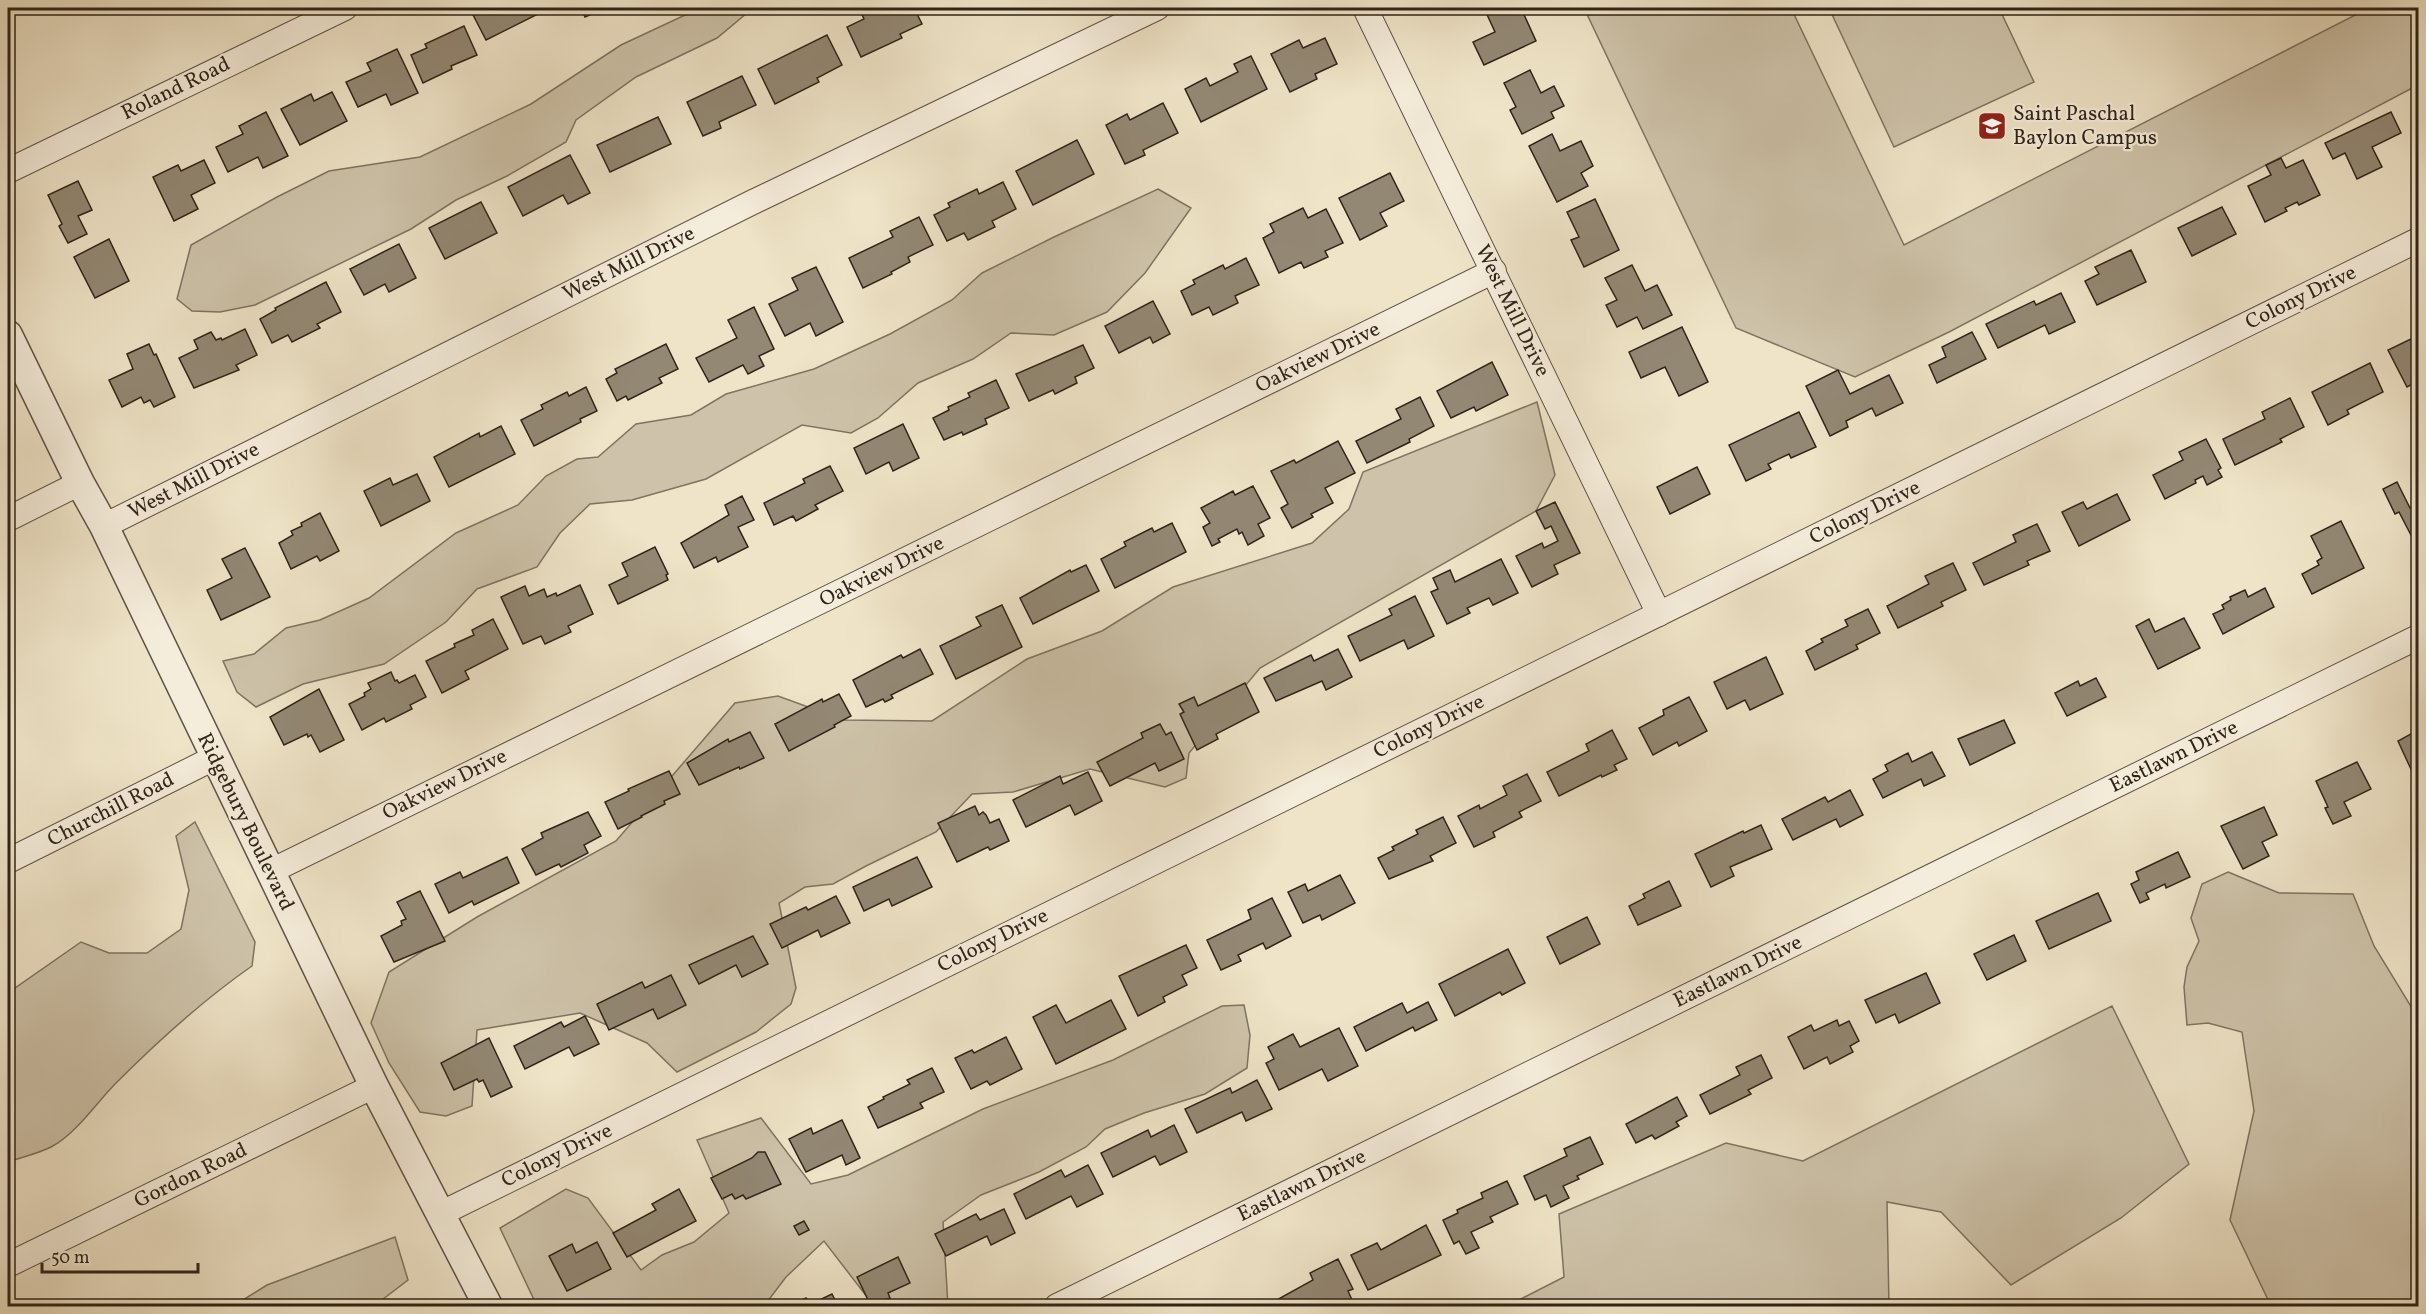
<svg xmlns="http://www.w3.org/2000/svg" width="2426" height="1314" font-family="Vollkorn,serif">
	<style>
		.green { fill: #cec3aa; stroke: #7e7462; stroke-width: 1.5 }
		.building { fill: #938874; stroke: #2f2419; stroke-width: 1.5 }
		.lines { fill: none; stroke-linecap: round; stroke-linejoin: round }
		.minor-casing { stroke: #5f5445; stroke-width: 26 }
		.tertiary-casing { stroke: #5f5445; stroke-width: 31 }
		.minor { stroke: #f5eddb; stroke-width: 24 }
		.tertiary { stroke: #f5eddb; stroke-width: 28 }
		.labels { text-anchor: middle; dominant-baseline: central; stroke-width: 4.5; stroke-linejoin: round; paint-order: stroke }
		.street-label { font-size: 21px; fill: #2f2419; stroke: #f5eddb }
		.poi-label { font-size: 21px; fill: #2f2419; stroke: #f5eddb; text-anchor: start }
	</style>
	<rect width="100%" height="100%" fill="#efe4c8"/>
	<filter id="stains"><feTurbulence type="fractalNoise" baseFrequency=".00333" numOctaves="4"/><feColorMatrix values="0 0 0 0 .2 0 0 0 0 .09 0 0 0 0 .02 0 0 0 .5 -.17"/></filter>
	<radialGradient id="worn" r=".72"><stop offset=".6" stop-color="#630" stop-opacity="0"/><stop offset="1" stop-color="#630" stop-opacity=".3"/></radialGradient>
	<g class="green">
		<polygon points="700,8 753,8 717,38 636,77 576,120 566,142 507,176 456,200 411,229 255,305 220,312 192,311 177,299 191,245 277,197 329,171 420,157 531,104 621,45"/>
		<polygon points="1584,8 1791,8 1904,245 2369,8 2418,8 2418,85 1949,332 1855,377 1736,328"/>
		<polygon points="1829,8 1999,8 2034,82 1894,147"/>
		<polygon points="1158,189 1191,208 1145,273 1107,312 1054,335 1011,333 973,359 918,383 878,418 851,433 802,425 706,479 632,500 590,504 560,533 537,567 477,589 446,622 384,664 303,684 256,707 237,692 223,661 254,654 286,628 320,620 369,598 456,533 518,505 546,476 577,459 598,457 636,424 691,415 726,394 814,369 890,334 952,300 982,273 1054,237"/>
		<polygon points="1537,402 1555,475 1536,511 1260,668 1189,753 1186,778 1165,787 1090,769 1013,792 972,794 936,832 866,866 833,884 805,887 779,903 796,988 791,1004 756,1032 677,1072 647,1043 580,1013 477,1030 472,1106 446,1116 420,1112 389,1063 371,1023 389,972 477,917 616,841 735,703 778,696 844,720 932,721 1027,659 1102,631 1173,587 1312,543 1349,509 1363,472"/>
		<path d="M195,822l60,120 -3,24c-49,34 -94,75 -136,117 -19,19 -41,52 -65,64 -14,7 -29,10 -43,15v-169l73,-51 28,11h38l34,-24 8,-39 -13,-54z"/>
		<polygon points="2228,872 2279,893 2353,894 2374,946 2418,1018 2418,1306 2271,1306 2230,1220 2254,1111 2242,1032 2208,1023 2187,1025 2184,987 2187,967 2199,941 2191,918 2202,884"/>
		<polygon points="1244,1005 1250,1035 1247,1068 1205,1094 1144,1113 1105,1129 1086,1147 1039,1172 981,1195 943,1222 948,1306 874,1306 824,1241 786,1277 764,1306 537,1306 500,1228 566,1189 588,1198 641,1270 662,1255 694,1242 729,1213 697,1140 761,1118 811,1184 848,1175 983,1109 1113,1060 1222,1006"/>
		<polygon points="2112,1006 2189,1164 2121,1218 2011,1285 1941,1212 1887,1202 1889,1306 1507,1306 1564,1277 1559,1214 1726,1143 1803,1161"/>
		<polygon points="395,1237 408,1280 374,1306 233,1306 267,1285"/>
	</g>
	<g class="building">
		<polygon points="479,8 534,8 538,14 486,40 471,11"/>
		<polygon points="581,8 606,8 585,17"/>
		<polygon points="859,8 914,8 922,24 900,34 902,38 861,57 847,27 864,19"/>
		<polygon points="1484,8 1521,8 1536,41 1484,65 1473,42 1495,32"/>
		<polygon points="464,26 477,55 451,66 452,69 423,83 411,55 427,48 425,44"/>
		<polygon points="827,35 842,65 817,78 819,82 775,104 758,69"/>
		<polygon points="1325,38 1337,64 1315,74 1317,79 1290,92 1271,54 1299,40 1303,48"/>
		<polygon points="397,49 418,93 391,105 386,94 358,107 346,82 371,71 367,63"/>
		<polygon points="1251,56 1267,89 1201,122 1185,89 1206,78 1210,86 1238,72 1234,64"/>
		<polygon points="1530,70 1541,93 1554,86 1564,106 1551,112 1554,118 1522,134 1510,110 1516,107 1504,83"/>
		<polygon points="742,76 756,105 719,122 721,128 703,136 687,102"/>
		<polygon points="332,92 347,121 300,145 281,109 311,94 314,101"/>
		<polygon points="1163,103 1178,133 1143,150 1145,155 1125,164 1106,125 1127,114 1130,120"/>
		<polygon points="266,112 288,156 263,168 258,157 228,172 216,147 243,134 239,126"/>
		<polygon points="2391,112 2401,133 2372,147 2382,167 2357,179 2345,153 2333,159 2325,143"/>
		<polygon points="658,117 671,144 610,172 597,145"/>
		<polygon points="1552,134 1560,151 1581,141 1593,166 1581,173 1588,186 1557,202 1529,146"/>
		<polygon points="1077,140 1094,174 1033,205 1016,171"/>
		<polygon points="570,155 590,193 568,204 563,195 523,216 508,187"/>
		<polygon points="2281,158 2286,168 2303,160 2320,195 2299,205 2297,202 2285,208 2287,211 2265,222 2248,186 2271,175 2266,165"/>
		<polygon points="204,160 215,183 191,195 198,209 174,221 153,177 178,165 181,171"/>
		<polygon points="1390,173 1404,201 1380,213 1387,226 1360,240 1339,198"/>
		<polygon points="78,181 92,210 78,216 87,234 68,243 59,226 62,224 48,195"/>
		<polygon points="1003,182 1016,209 992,221 995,227 968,240 964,233 947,241 934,215 950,207 948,203 977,189 979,194"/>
		<polygon points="1595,199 1619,250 1584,267 1571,240 1579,237 1567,212"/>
		<polygon points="481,202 497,233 445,259 429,228"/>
		<polygon points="2222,207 2236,234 2192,256 2178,228"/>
		<polygon points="1303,208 1308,218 1326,209 1343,243 1325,251 1328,257 1304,268 1301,262 1279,273 1263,238 1274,232 1270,224"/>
		<polygon points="919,217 933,245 908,257 910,262 891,272 892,274 863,288 849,258 893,237 890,231"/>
		<polygon points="109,239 129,281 95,298 74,257"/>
		<polygon points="399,244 416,278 389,292 385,284 364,295 350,269"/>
		<polygon points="2131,250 2146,282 2097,305 2085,281 2099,274 2095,267"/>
		<polygon points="1246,258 1259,285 1235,296 1238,303 1213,315 1209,307 1192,315 1181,291 1195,284 1193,280 1223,265 1225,269"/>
		<polygon points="1632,265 1645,291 1657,285 1672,315 1643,329 1637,317 1617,327 1606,305 1617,300 1605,278"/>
		<polygon points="816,267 843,322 816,336 810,323 785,336 769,304 798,290 792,278"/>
		<polygon points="326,282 341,312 317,324 320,328 292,342 288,335 272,343 260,319 276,310 275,308"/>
		<polygon points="2061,293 2075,322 2049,334 2045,325 1998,348 1986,324 2034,301 2036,305"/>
		<polygon points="1153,301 1170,334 1153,343 1150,337 1119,353 1105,326"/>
		<polygon points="754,307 774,349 759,356 764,366 748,374 743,365 709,382 696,358 737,338 728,320"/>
		<polygon points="1682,327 1708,382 1679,396 1665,367 1641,378 1629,352"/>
		<polygon points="245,329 257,355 236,365 239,370 194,388 179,358 198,349 194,340 211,332 216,340 221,338 222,340"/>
		<polygon points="1972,332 1986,359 1937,383 1929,365 1946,357 1942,347"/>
		<polygon points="2415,337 2418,343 2418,381 2407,387 2388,350"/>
		<polygon points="149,344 154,355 156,354 175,397 154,407 150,400 144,403 141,397 122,407 109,380 133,369 127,354"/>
		<polygon points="666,344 678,369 659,378 662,383 628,400 626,396 617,401 606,379 617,373 615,369"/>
		<polygon points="1083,345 1094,368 1075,377 1077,383 1055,394 1053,390 1029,401 1016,374"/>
		<polygon points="1492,362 1508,395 1476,411 1474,407 1451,418 1437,391"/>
		<polygon points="2370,363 2383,392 2347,410 2349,414 2328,425 2312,392"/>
		<polygon points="1838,370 1850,394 1889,375 1903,403 1876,416 1872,408 1846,421 1848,427 1830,436 1806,386"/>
		<polygon points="996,380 1009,408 985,419 987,424 963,435 962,432 944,440 933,418 949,410 948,407 970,397 968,393"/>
		<polygon points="586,387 597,411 580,419 581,422 534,446 521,420 543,409 541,405 567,392 569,396"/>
		<polygon points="1420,397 1434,426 1409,439 1410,442 1367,463 1356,441 1401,419 1396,409"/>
		<polygon points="2290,398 2304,427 2280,439 2282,442 2235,465 2223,439 2265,419 2262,412"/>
		<polygon points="1799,412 1816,447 1791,458 1789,454 1768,464 1771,469 1746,481 1729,445"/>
		<polygon points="903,424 919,458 893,471 889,462 866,474 854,448"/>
		<polygon points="501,426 515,454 449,487 434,457 479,433 480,437"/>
		<polygon points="2206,439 2221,468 2218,470 2222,477 2207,485 2203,476 2195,480 2196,483 2165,499 2153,475 2183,460 2179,452"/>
		<polygon points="1338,441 1355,473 1325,488 1333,503 1311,514 1313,517 1292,528 1281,508 1288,504 1271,471 1294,460 1296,463"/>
		<polygon points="830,466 843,491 815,505 818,509 796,521 793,516 774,525 764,503 805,483 803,479"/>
		<polygon points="1697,467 1710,494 1670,514 1657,487"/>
		<polygon points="417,474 430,501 381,526 364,491 390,478 393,485"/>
		<polygon points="2397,482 2410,508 2418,504 2418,534 2412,537 2399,512 2395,514 2383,489"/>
		<polygon points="1253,486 1270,518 1258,524 1264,536 1248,545 1242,532 1239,534 1237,529 1218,539 1220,542 1212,546 1203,527 1210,523 1201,508 1233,491 1235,495"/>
		<polygon points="2117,494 2130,520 2079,546 2062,512 2083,502 2087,509"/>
		<polygon points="742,496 754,520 738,527 748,547 718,562 716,557 694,568 681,543 729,515 725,505"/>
		<polygon points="1555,502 1580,553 1554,565 1558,574 1532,587 1516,556 1542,543 1544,548 1558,541 1551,526 1545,529 1536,511"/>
		<polygon points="320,513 339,551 320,561 317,556 291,569 279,543 293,535 291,531 302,526 301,523"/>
		<polygon points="2341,521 2364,568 2312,594 2302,574 2319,565 2317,561 2322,558 2311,536"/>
		<polygon points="1172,523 1186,552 1115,588 1101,559 1126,546 1124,542 1152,528 1154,532"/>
		<polygon points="2037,524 2050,551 2027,561 2029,565 1984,585 1973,563 2016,542 2013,535"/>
		<polygon points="655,547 668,574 666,575 668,580 618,604 609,585 628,576 622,563"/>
		<polygon points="245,548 270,597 221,620 207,590 232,578 222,559"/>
		<polygon points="1501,559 1518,593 1493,605 1489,598 1467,608 1470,613 1447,624 1431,592 1438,589 1433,578 1450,570 1455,582"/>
		<polygon points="1953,563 1966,590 1941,602 1943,606 1898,628 1887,606 1929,584 1925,576"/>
		<polygon points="1086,565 1099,591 1033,624 1020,598 1070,570 1071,572"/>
		<polygon points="580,585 593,614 568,626 571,632 545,644 541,636 523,644 501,597 525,586 529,596 544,589 547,597 556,593 557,596"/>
		<polygon points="2265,588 2274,607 2223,634 2213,614 2224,609 2222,605 2231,600 2230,597 2245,590 2248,597"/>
		<polygon points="1415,596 1434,636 1408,649 1404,640 1360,661 1348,636 1392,615 1389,609"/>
		<polygon points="1002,605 1022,647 956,679 940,646 981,626 976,617"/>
		<polygon points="1868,609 1880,633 1856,645 1858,649 1815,670 1806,651 1823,642 1821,639 1848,626 1845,620"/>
		<polygon points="2184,618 2200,648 2158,669 2136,626 2149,619 2155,632"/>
		<polygon points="493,619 508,649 465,671 469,679 442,693 426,661 455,647 454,644 474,635 472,630"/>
		<polygon points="920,649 933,674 891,695 893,698 885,702 883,699 866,707 853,680 901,655 903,658"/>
		<polygon points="1338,649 1352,677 1326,690 1322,681 1276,701 1264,678 1311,655 1314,661"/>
		<polygon points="1766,657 1783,694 1750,710 1745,700 1727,709 1714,682"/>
		<polygon points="391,672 395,681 397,680 399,683 415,675 426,697 410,705 412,709 386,722 384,718 362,730 349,704 365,696 364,693 371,689 368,683"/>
		<polygon points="2096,678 2106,697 2067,716 2055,693 2078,681 2080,686"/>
		<polygon points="1245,683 1259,712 1216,734 1218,739 1197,750 1180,714 1184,712 1179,704 1194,697 1198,706"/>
		<polygon points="319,689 344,740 320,752 311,735 308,737 307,734 284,745 270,717"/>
		<polygon points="839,694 851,716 834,725 835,727 789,751 775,724 822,699 823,702"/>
		<polygon points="1689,697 1707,731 1679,746 1677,742 1653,755 1639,728 1664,715 1663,710"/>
		<polygon points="2004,720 2015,743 1970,765 1958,739"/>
		<polygon points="1160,724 1166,735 1171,732 1184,759 1159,771 1155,763 1110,786 1097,762 1143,738 1141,733"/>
		<polygon points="1612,730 1627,759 1614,765 1617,770 1602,777 1601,775 1559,796 1547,772 1589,751 1586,744"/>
		<polygon points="2418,730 2418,776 2415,778 2398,741"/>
		<polygon points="750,732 764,758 740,769 739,767 699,785 687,763 728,739 729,742"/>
		<polygon points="1932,752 1945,776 1924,786 1921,779 1883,798 1873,779 1888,771 1885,765 1908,753 1912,762"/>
		<polygon points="2357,762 2371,789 2344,802 2351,816 2333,824 2325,808 2328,807 2316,781"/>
		<polygon points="669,771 680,794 664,801 665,804 641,816 642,817 618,829 605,802 629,791 628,789"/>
		<polygon points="1088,772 1102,801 1075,815 1070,805 1026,827 1013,800 1060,776 1063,784"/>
		<polygon points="1527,774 1541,801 1519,812 1522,817 1493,832 1495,837 1474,847 1458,816 1479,805 1480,809 1507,795 1503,786"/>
		<polygon points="1850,790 1863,815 1840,827 1836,819 1793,840 1782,819 1825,797 1828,802"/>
		<polygon points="975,806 979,815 983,812 986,815 990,823 999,819 1009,841 990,850 988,847 957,862 938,823"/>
		<polygon points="2264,807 2277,835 2262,842 2269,856 2243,869 2221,826"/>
		<polygon points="588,812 601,836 584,845 588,853 561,867 559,864 536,875 522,849 543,838 541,833"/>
		<polygon points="1443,817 1456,843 1430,856 1433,861 1389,879 1378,858 1394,850 1392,847 1418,834 1416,830"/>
		<polygon points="1761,825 1772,849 1730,867 1734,876 1711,887 1695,854 1743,831 1744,833"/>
		<polygon points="2178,852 2190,877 2166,888 2165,884 2146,893 2149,899 2140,903 2131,884 2139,880 2136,872"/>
		<polygon points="507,857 519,883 474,905 472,901 449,913 435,884 460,872 463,878"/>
		<polygon points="917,857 932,887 892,906 889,899 864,911 853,887"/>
		<polygon points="1340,875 1355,903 1322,920 1320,915 1303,923 1288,892 1305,884 1308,891"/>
		<polygon points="1669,881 1681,906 1638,925 1629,906 1645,898 1643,894"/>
		<polygon points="420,891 445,941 394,962 381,936 402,925 401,921 406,919 397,902"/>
		<polygon points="2098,893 2111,921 2049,949 2036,921"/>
		<polygon points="836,896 850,923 821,937 818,930 782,948 770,924 806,907 808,910"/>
		<polygon points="1272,898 1291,936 1266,949 1263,943 1238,955 1241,961 1221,970 1207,940 1251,919 1248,910"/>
		<polygon points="1587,917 1600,944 1560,964 1547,937"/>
		<polygon points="2014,935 2026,961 1987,980 1974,954"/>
		<polygon points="753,936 768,964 742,977 736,965 699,984 689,965"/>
		<polygon points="1186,945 1197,968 1182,975 1187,985 1163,997 1165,1002 1138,1016 1119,976"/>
		<polygon points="1508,949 1525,983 1502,995 1500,992 1455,1016 1439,984"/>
		<polygon points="1926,973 1940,1003 1899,1023 1895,1014 1876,1023 1865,1000"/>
		<polygon points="671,975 686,1005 658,1019 653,1009 609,1030 597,1004 642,982 645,988"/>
		<polygon points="1111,1000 1126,1029 1056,1064 1033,1017 1056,1005 1066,1023"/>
		<polygon points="1428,1002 1437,1020 1415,1031 1413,1027 1366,1051 1354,1027 1402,1003 1407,1013"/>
		<polygon points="585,1016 599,1044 574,1056 569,1047 525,1069 514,1046 561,1022 564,1027"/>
		<polygon points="1837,1020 1839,1026 1849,1021 1859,1041 1850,1046 1853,1052 1830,1064 1827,1057 1804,1069 1788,1037 1811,1025 1814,1031"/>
		<polygon points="1339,1028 1358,1066 1328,1081 1322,1069 1279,1090 1266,1063 1274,1059 1268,1047 1293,1034 1300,1047"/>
		<polygon points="1006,1037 1022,1069 990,1085 987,1081 971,1089 955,1058 972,1050 974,1053"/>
		<polygon points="489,1038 512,1087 491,1097 483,1080 479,1082 477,1079 454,1090 441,1063"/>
		<polygon points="1761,1055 1772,1078 1748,1090 1751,1094 1710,1114 1700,1095 1740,1075 1736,1067"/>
		<polygon points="932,1068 944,1092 920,1103 923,1108 878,1128 868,1107 884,1099 883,1097 910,1084 907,1080"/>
		<polygon points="1257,1080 1272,1109 1246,1121 1242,1112 1197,1133 1185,1109 1230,1088 1232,1093"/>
		<polygon points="1677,1097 1687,1116 1676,1122 1679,1126 1655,1139 1652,1135 1636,1143 1626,1124"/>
		<polygon points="842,1120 860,1158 846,1165 842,1155 806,1172 789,1139 811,1128 813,1134"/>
		<polygon points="1174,1125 1187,1152 1160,1165 1155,1156 1113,1177 1101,1153 1148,1130 1151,1137"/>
		<polygon points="1590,1137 1603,1164 1577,1176 1579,1179 1563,1186 1569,1198 1551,1207 1546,1195 1535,1200 1524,1176 1567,1156 1564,1149"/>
		<polygon points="758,1152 765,1152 781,1184 746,1199 743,1195 735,1199 732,1194 722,1199 711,1178 752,1158"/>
		<polygon points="1088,1165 1103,1194 1077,1207 1071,1196 1026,1219 1014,1194 1061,1170 1065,1177"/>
		<polygon points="1507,1181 1518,1204 1490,1217 1493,1222 1471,1232 1479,1248 1466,1254 1459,1241 1454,1244 1443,1220 1458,1213 1457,1210 1483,1198 1481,1193"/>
		<polygon points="679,1189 696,1221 627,1257 613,1233 656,1210 652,1204"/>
		<polygon points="1004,1209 1015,1233 991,1245 987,1236 946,1256 935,1234 976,1214 980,1220"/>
		<polygon points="804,1221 809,1230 799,1235 794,1226"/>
		<polygon points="1426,1225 1441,1255 1368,1290 1351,1255 1377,1243 1381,1250"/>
		<polygon points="597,1242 611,1269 567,1291 549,1256 572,1244 576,1253"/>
		<polygon points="898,1257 910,1283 888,1293 890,1298 871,1306 857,1277"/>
		<polygon points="1338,1259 1353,1289 1348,1291 1352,1300 1339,1306 1328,1306 1327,1305 1323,1306 1275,1306 1273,1302 1313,1280 1310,1273"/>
		<polygon points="832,1294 838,1306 789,1306 806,1298 809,1305"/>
	</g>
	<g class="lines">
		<g class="minor-casing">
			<g id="minor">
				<polyline points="1365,8 1659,614"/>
				<polyline points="8,171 345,8"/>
				<polyline points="8,519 80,483"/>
				<polyline points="104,526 751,203 1157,8"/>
				<polyline points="8,861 214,758"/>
				<polyline points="269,872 1494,271"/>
				<polyline points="440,1214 2418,240"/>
				<polyline points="8,1265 374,1086"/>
				<polyline points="1057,1306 2418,637"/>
			</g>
		</g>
		<g class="tertiary-casing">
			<polyline id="tertiary" points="8,335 80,483 104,526 374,1086 488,1306"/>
		</g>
		<use href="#minor" class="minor"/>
		<use href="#tertiary" class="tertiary"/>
	</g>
	<defs>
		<g id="school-square" transform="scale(1.5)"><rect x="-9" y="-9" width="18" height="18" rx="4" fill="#8f2418" stroke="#f5eddb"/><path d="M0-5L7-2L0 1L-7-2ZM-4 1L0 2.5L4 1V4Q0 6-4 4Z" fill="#fff"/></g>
	</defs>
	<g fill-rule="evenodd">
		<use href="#school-square" x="1992" y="126"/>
	</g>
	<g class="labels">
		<g class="street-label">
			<text transform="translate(176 89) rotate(-26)">Roland Road</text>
			<text transform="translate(629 264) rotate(-26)">West Mill Drive</text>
			<text transform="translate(2301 298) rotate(-26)">Colony Drive</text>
			<text transform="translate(1512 311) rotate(64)">West Mill Drive</text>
			<text transform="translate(1318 358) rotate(-26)">Oakview Drive</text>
			<text transform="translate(194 481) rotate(-27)">West Mill Drive</text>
			<text transform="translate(1865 513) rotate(-26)">Colony Drive</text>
			<text transform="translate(882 572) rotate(-26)">Oakview Drive</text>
			<text transform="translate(1429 727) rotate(-26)">Colony Drive</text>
			<text transform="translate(2174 757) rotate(-26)">Eastlawn Drive</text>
			<text transform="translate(445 785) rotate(-26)">Oakview Drive</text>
			<text transform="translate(111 810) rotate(-27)">Churchill Road</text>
			<text transform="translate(245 822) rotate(64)">Ridgebury Boulevard</text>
			<text transform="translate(993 941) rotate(-26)">Colony Drive</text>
			<text transform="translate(1738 972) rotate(-26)">Eastlawn Drive</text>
			<text transform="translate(557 1156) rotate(-26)">Colony Drive</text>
			<text transform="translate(191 1176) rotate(-26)">Gordon Road</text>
			<text transform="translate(1302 1186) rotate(-26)">Eastlawn Drive</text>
		</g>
		<g class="poi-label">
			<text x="2013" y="114">Saint Paschal<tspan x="2013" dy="24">Baylon Campus</tspan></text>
		</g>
	</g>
	<rect width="2426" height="1314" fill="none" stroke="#efe4c8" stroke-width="30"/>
	<rect x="9" y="9" width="2408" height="1296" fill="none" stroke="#2f2419" stroke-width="3"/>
	<rect x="15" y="15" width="2396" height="1284" fill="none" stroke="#2f2419" stroke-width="1.5"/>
	<path d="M42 1263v9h156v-9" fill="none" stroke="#2f2419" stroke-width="3"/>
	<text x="51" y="1263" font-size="18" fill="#2f2419" stroke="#f5eddb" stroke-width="4.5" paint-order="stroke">50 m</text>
	<rect width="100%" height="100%" filter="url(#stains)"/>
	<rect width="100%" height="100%" fill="url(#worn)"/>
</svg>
